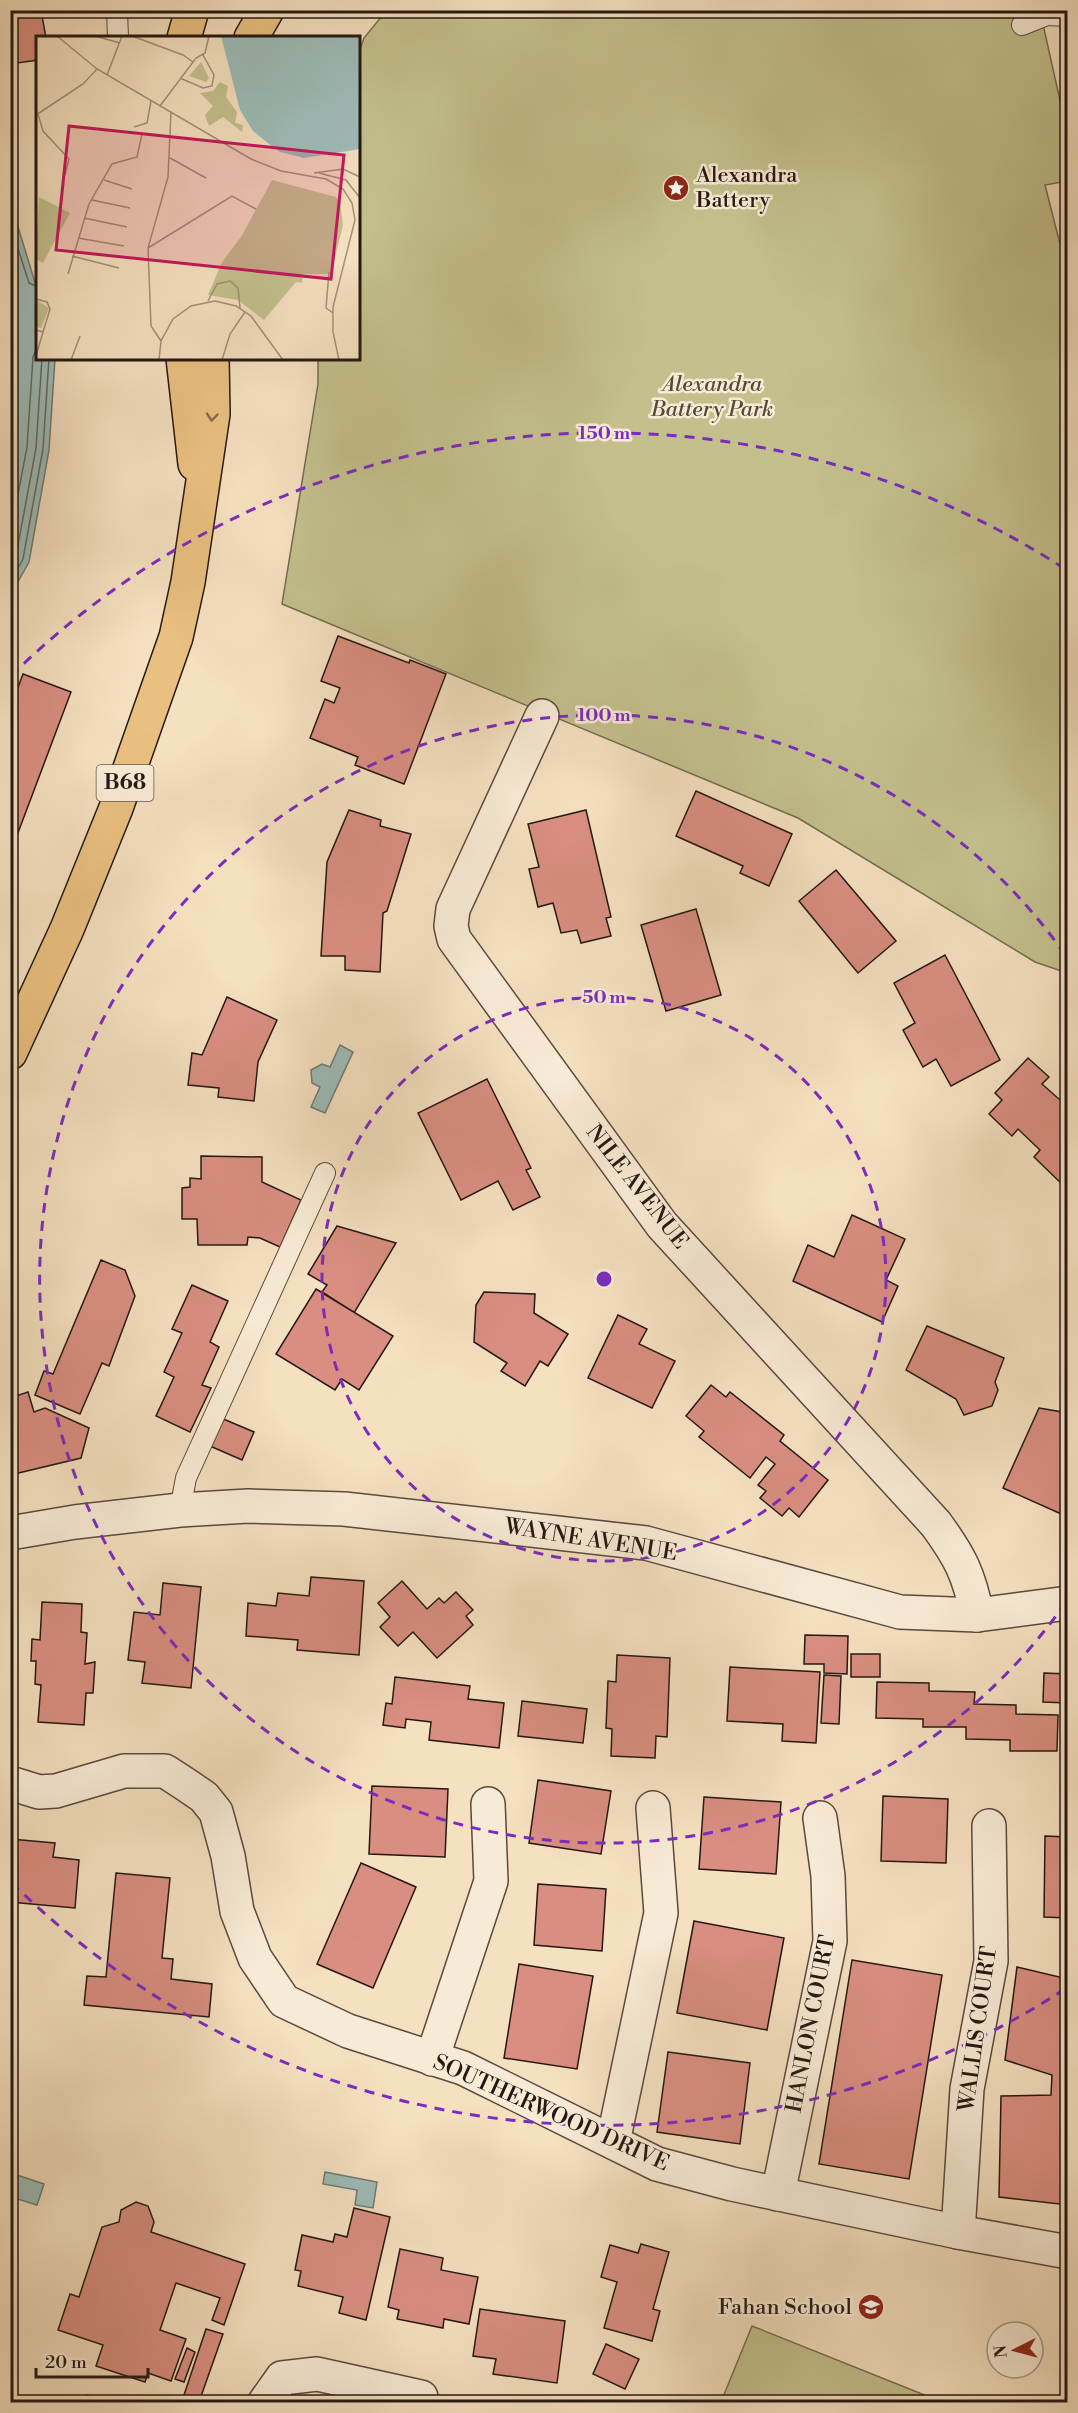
<svg xmlns="http://www.w3.org/2000/svg" width="1078" height="2413" font-family="'Libre Bodoni',serif">
	<style>
		.green { fill: #c3c08d; stroke: #746c50; stroke-width: 1.5 }
		.water { fill: #9dbcb8; stroke: #6d7a76; stroke-width: 1.5 }
		.lines { fill: none; stroke-linecap: round; stroke-linejoin: round }
		.shore { stroke: #616a65; stroke-width: 1.5 }
		.building { fill: #d98e81; stroke: #251812; stroke-width: 1.5 }
		.lane-casing { stroke: #594a3e; stroke-width: 22 }
		.street-casing { stroke: #594a3e; stroke-width: 36 }
		.primary-casing { stroke: #251812; stroke-width: 36 }
		.lane { stroke: #f8ebd6; stroke-width: 20 }
		.street { stroke: #f8ebd6; stroke-width: 33 }
		.primary { stroke: #eac080; stroke-width: 33 }
		.oneway { stroke: #886c49 }
		.ring { fill: none; stroke: #7b2cbf; stroke-width: 3; stroke-dasharray: 10 8 }
		.labels { text-anchor: middle; dominant-baseline: central; stroke-width: 5; stroke-linejoin: round; paint-order: stroke }
		.shield { fill: #f8ebd6; stroke: #64574d; stroke-width: 1.5 }
		.shield-label { font-size: 21px; font-weight: bold; fill: #251812 }
		.poi-label { font-size: 22px; fill: #251812; stroke: #f8ebd6; text-anchor: start }
		.park-label { font-size: 22px; font-style: italic; fill: #544a37; stroke: #f8ebd6 }
		.street-label { font-size: 22px; fill: #251812; stroke: #f8ebd6 }
		.inset-road { fill: none; stroke: #a2907a; stroke-width: 1.5 }
		.view { fill: #c2185b; fill-opacity: 0.15; stroke: #c2185b; stroke-width: 3 }
		.inset-edge { fill: none; stroke: #251812; stroke-width: 3 }
		.centre { fill: #7b2cbf; stroke: #f8ebd6; stroke-width: 3 }
		.ring-label { font-size: 18px; text-anchor: middle; font-weight: bold; fill: #7b2cbf; stroke: #f8ebd6; stroke-width: 5; stroke-linejoin: round; paint-order: stroke }
	</style>
	<rect width="100%" height="100%" fill="#f5e0c0"/>
	<filter id="stains"><feTurbulence type="fractalNoise" baseFrequency=".00333" numOctaves="4"/><feColorMatrix values="0 0 0 0 .2 0 0 0 0 .09 0 0 0 0 .02 0 0 0 .5 -.17"/></filter>
	<radialGradient id="worn" r=".72"><stop offset=".6" stop-color="#630" stop-opacity="0"/><stop offset="1" stop-color="#630" stop-opacity=".3"/></radialGradient>
	<g class="green">
		<polygon points="386,11 1040,11 1068,136 1067,181 1045,185 1061,248 1068,248 1067,973 1035,962 798,818 282,604 318,384 318,359 358,358 359,52 364,38"/>
		<polygon points="752,2326 942,2402 721,2402"/>
	</g>
	<g class="water">
		<polygon points="11,204 37,289 38,358 55,359 49,450 29,562 11,594"/>
		<polygon points="340,1045 353,1052 325,1113 311,1107 320,1087 312,1083 311,1070 322,1064 330,1067"/>
		<polygon points="325,2172 377,2182 373,2208 355,2205 357,2190 323,2184"/>
		<polygon points="11,2173 44,2184 37,2205 11,2197"/>
	</g>
	<g class="lines">
		<g class="shore">
			<polyline points="10,224 29,283 38,287"/>
			<polyline points="10,536 27,447 33,357 38,345"/>
			<polyline points="10,566 16,556 36,448 42,358"/>
			<polyline points="10,582 23,559 43,449 49,358"/>
		</g>
	</g>
	<g class="building">
		<polygon points="10,10 41,10 46,38 38,38 38,60 10,64"/>
		<polygon points="338,636 409,663 410,660 446,674 404,784 355,765 358,757 310,738 325,699 334,703 340,688 321,681"/>
		<polygon points="23,674 71,692 10,854 10,709"/>
		<polygon points="696,791 792,834 769,886 740,873 743,866 676,836"/>
		<polygon points="349,810 381,820 380,826 411,834 387,911 383,913 380,972 345,970 345,956 321,956 327,862"/>
		<polygon points="586,810 611,917 606,918 611,936 581,943 577,930 561,933 553,903 538,907 529,869 539,867 528,824"/>
		<polygon points="836,870 896,941 858,973 799,901"/>
		<polygon points="696,909 721,995 666,1011 641,925"/>
		<polygon points="945,955 1000,1060 951,1086 936,1059 923,1067 903,1030 915,1023 894,983"/>
		<polygon points="227,997 277,1020 258,1062 254,1101 218,1097 219,1088 188,1085 192,1053 202,1055"/>
		<polygon points="1028,1058 1049,1077 1042,1084 1068,1107 1068,1184 1065,1187 1034,1157 1040,1150 1018,1129 1012,1136 989,1114 1002,1100 995,1093"/>
		<polygon points="487,1079 531,1168 526,1170 540,1197 513,1210 498,1181 461,1200 418,1113"/>
		<polygon points="201,1156 262,1157 262,1182 301,1200 280,1247 260,1238 248,1237 247,1245 198,1245 197,1219 182,1219 182,1188 190,1187 190,1178 201,1179"/>
		<polygon points="852,1215 905,1239 886,1280 898,1286 882,1322 793,1281 808,1245 834,1257"/>
		<polygon points="337,1226 396,1243 354,1313 322,1292 327,1285 308,1274"/>
		<polygon points="101,1260 125,1270 135,1296 109,1366 102,1363 80,1414 35,1395 44,1371 53,1374"/>
		<polygon points="192,1285 228,1301 210,1342 219,1347 202,1385 211,1388 190,1432 156,1416 174,1377 164,1372 182,1333 172,1329"/>
		<polygon points="316,1289 393,1336 359,1390 342,1379 335,1390 276,1354"/>
		<polygon points="484,1292 535,1294 534,1313 568,1334 548,1366 540,1361 525,1386 501,1371 507,1363 474,1342 476,1305"/>
		<polygon points="618,1315 647,1329 639,1344 675,1361 652,1408 588,1378"/>
		<polygon points="927,1326 1004,1358 995,1382 998,1390 992,1406 964,1415 956,1399 906,1370"/>
		<polygon points="1068,1373 1068,1391 1061,1389"/>
		<polygon points="711,1385 726,1397 730,1392 784,1435 780,1441 828,1480 799,1517 789,1508 782,1516 760,1498 766,1491 758,1485 775,1464 766,1457 750,1478 699,1437 704,1431 686,1416"/>
		<polygon points="28,1392 34,1412 45,1408 89,1428 81,1458 10,1475 10,1398"/>
		<polygon points="1039,1408 1068,1413 1068,1517 1003,1488"/>
		<polygon points="221,1418 254,1432 242,1460 210,1446"/>
		<polygon points="311,1577 364,1581 359,1655 297,1650 298,1640 246,1636 248,1603 276,1606 278,1593 309,1596"/>
		<polygon points="402,1581 427,1609 439,1598 444,1603 456,1592 473,1610 466,1616 473,1625 437,1658 413,1632 398,1646 380,1627 390,1617 378,1603"/>
		<polygon points="163,1583 201,1587 191,1688 142,1683 145,1662 128,1660 134,1612 160,1615"/>
		<polygon points="42,1602 82,1604 81,1632 87,1633 85,1664 95,1662 93,1693 86,1693 84,1725 38,1722 41,1685 35,1684 36,1661 31,1661 32,1639 40,1640"/>
		<polygon points="805,1635 848,1636 847,1674 824,1673 824,1664 804,1664"/>
		<rect x="851" y="1654" width="29" height="23"/>
		<polygon points="617,1655 670,1658 667,1737 656,1736 655,1758 611,1756 612,1729 606,1728 608,1681 616,1682"/>
		<polygon points="730,1667 820,1672 816,1743 782,1741 783,1724 727,1721"/>
		<polygon points="1044,1673 1068,1674 1068,1703 1043,1702"/>
		<polygon points="824,1675 841,1676 839,1724 821,1723"/>
		<polygon points="395,1677 470,1686 468,1699 504,1703 499,1748 429,1740 431,1722 406,1719 405,1728 383,1725 386,1703 392,1704"/>
		<polygon points="877,1682 929,1683 929,1691 975,1692 974,1704 1016,1705 1016,1714 1058,1715 1057,1751 1010,1751 1010,1740 966,1739 966,1727 923,1727 923,1719 876,1718"/>
		<polygon points="522,1701 587,1709 583,1743 518,1736"/>
		<polygon points="538,1780 611,1791 601,1854 529,1843"/>
		<polygon points="372,1786 448,1789 445,1857 369,1854"/>
		<polygon points="883,1796 948,1799 946,1863 881,1861"/>
		<polygon points="704,1797 781,1802 776,1874 699,1869"/>
		<polygon points="1045,1836 1068,1837 1068,1918 1044,1917"/>
		<polygon points="10,1839 55,1843 53,1857 79,1860 75,1908 10,1902"/>
		<polygon points="361,1863 416,1887 373,1988 317,1964"/>
		<polygon points="116,1873 170,1878 162,1958 173,1959 171,1979 212,1984 209,2017 84,2005 87,1976 106,1977"/>
		<polygon points="538,1884 606,1889 602,1951 534,1945"/>
		<polygon points="694,1921 784,1938 767,2030 677,2013"/>
		<polygon points="852,1960 942,1975 909,2179 819,2164"/>
		<polygon points="519,1964 593,1976 577,2069 504,2058"/>
		<polygon points="1017,1967 1068,1979 1068,2205 999,2197 1001,2096 1051,2095 1052,2075 1005,2060"/>
		<polygon points="668,2052 750,2063 740,2144 657,2132"/>
		<polygon points="136,2202 148,2206 154,2222 151,2232 245,2264 224,2325 212,2320 220,2298 176,2283 160,2330 186,2339 171,2381 148,2373 145,2382 96,2366 103,2345 58,2330 70,2294 79,2297 102,2227 119,2222 121,2210"/>
		<polygon points="354,2208 390,2217 366,2320 339,2313 343,2297 298,2286 301,2271 295,2270 302,2235 333,2242 335,2234 347,2237"/>
		<polygon points="641,2244 669,2252 653,2309 660,2311 652,2341 604,2328 617,2282 601,2277 610,2245 638,2253"/>
		<polygon points="400,2249 443,2258 441,2270 478,2277 469,2324 444,2319 443,2328 397,2319 399,2310 388,2307"/>
		<polygon points="480,2309 565,2321 557,2383 493,2374 496,2359 473,2356"/>
		<polygon points="206,2329 223,2334 199,2402 186,2402 182,2401"/>
		<polygon points="606,2344 639,2359 625,2389 593,2374"/>
		<polygon points="187,2348 195,2352 184,2382 175,2379"/>
		<polygon points="87,2395 108,2402 84,2402"/>
	</g>
	<g class="lines">
		<g class="lane-casing">
			<g id="lane">
				<polyline points="117,10 118,38"/>
				<polyline points="1022,25 1047,15 1068,16"/>
				<polyline points="180,1510 186,1478 325,1173"/>
			</g>
		</g>
		<g class="street-casing">
			<g id="street">
				<path d="M542,716l-89,193 -2,17 3,13 208,286 274,299c24,33 33,50 41,91"/>
				<polyline points="10,1533 75,1522 180,1510 248,1506 344,1509 646,1543 900,1612 977,1615 1068,1603"/>
				<polyline points="10,1783 39,1792 56,1791 124,1771 165,1771 185,1784 204,1797 216,1812 228,1856 237,1911 255,1958 284,2001 348,2031 463,2068 657,2164 732,2184 958,2232 1068,2252"/>
				<polyline points="432,2059 491,1881 488,1804"/>
				<polyline points="613,2142 661,1913 653,1808"/>
				<polyline points="778,2194 830,1941 828,1876 820,1818"/>
				<polyline points="958,2232 967,2089 991,1961 989,1826"/>
				<polyline points="265,2402 282,2378 317,2374 421,2397"/>
			</g>
		</g>
		<g class="primary-casing">
			<g id="primary">
				<polyline points="184,38 192,10"/>
				<polyline points="251,38 267,10"/>
				<polyline points="183,358 195,464"/>
				<polyline points="10,1053 67,929 116,808 176,637 188,582 213,414 212,358"/>
			</g>
		</g>
		<use href="#lane" class="lane"/>
		<use href="#street" class="street"/>
		<use href="#primary" class="primary"/>
	</g>
	<defs><path id="oneway-chevron" d="M-2-3.5L2.5 0L-2 3.5" fill="none" stroke-width="1.6" stroke-linecap="round" stroke-linejoin="round" transform="scale(1.5)"/></defs>
	<use class="oneway" href="#oneway-chevron" transform="translate(212 417) rotate(95)"/>
	<g class="ring">
		<circle cx="604" cy="1279" r="282"/>
		<path d="M1066 1602A564 564 0 1 1 1066 956"/>
		<path d="M1065 1989A846 846 0 0 1 11 1882M11 676A846 846 0 0 1 1065 569"/>
	</g>
	<defs>
		<g id="sight-disc" transform="scale(1.35)"><circle r="9.5" fill="#8f2418" stroke="#f8ebd6"/><path d="M0-6L1.8-2.2L6-1.7L2.9 1.2L3.7 5.4L0 3.3L-3.7 5.4L-2.9 1.2L-6-1.7L-1.8-2.2Z" fill="#fff"/></g>
		<g id="school-disc" transform="scale(1.35)"><circle r="9.5" fill="#8f2418" stroke="#f8ebd6"/><path d="M0-5L7-2L0 1L-7-2ZM-4 1L0 2.5L4 1V4Q0 6-4 4Z" fill="#fff"/></g>
	</defs>
	<g fill-rule="evenodd">
		<use href="#sight-disc" x="676" y="188"/>
		<use href="#school-disc" x="871" y="2307"/>
	</g>
	<g class="labels">
		<rect class="shield" x="96.5" y="765" width="57" height="36" rx="4.5"/>
		<g class="shield-label">
			<text x="125" y="783">B68</text>
		</g>
		<g class="poi-label">
			<text x="696" y="175">Alexandra<tspan x="696" dy="25">Battery</tspan></text>
			<text x="852" y="2307" text-anchor="end">Fahan School</text>
		</g>
		<g class="park-label">
			<text x="712" y="384">Alexandra<tspan x="712" dy="25">Battery Park</tspan></text>
		</g>
		<g class="street-label">
			<text transform="translate(637 1187) rotate(52)">NILE AVENUE</text>
			<text transform="translate(591 1540) rotate(9)">WAYNE AVENUE</text>
			<text transform="translate(811 2024) rotate(-79)">HANLON COURT</text>
			<text transform="translate(978 2029) rotate(-82)">WALLIS COURT</text>
			<text transform="translate(551 2113) rotate(24)">SOUTHERWOOD DRIVE</text>
		</g>
	</g>
	<g transform="translate(36 36)">
		<rect width="324" height="324" fill="#f5e0c0"/>
		<path d="M165,26l8,16 -3,4 -17,-6zM184,46l8,4 -2,11 11,15 -2,11 8,2 -1,7 -19,-15 -14,9 -4,-11 8,-9 -13,-13 13,-2zM236,144l64,17 4,4 3,24 -12,49h-28l-1,9 -6,-1 -32,38 -26,-20 -30,-5 14,-33 19,-25zM3,161l31,16 -27,50 -7,-4zM0,264l13,8 -8,20 -5,-1z" fill="#c3c08d"/>
		<path d="M185,0h139v113l-56,9 -24,-6 -11,-8 -16,-13 -13,-21z" fill="#9dbcb8"/>
		<path class="inset-road" d="M21,0l40,33 154,90 30,12 45,8 17,10 9,14 3,17 -22,87v25l6,28M59,0l25,7M96,0l51,19 10,7M71,39l15,-39M144,42l23,10 9,-2 2,-11 -11,-20M124,70l36,-48 9,-5 4,-17M2,78l5,17 26,28 -4,16M0,79l47,-31 14,-15M98,91l13,-4 4,-22M134,122l36,20M278,137l29,-4 17,8M283,137l27,7 14,18M68,144l28,9M56,164l38,8M48,182l43,9M42,202l46,8M112,212l84,-52 24,13M36,220l47,12M293,236l-3,36 7,5M32,238l21,-70 23,-40 25,-7 5,-23 27,2M0,263l11,3 3,7 -7,23 -7,-2M172,265l9,-17 13,-3 8,7 2,20M125,305l-10,-15 -3,-78 20,-71 3,-65M0,320l7,-24M35,324l9,-24M123,324l2,-19 12,-22 18,-13 24,-5 21,5 15,10 32,44M186,324l8,-26 15,-22"/>
		<path class="view" d="M33,90l275,29 -13,124 -275,-29z"/>
		<rect width="324" height="324" class="inset-edge"/>
	</g>
	<circle cx="604" cy="1279" r="9" class="centre"/>
	<g class="ring-label">
		<text x="604" y="439">150 m</text>
		<text x="604" y="721">100 m</text>
		<text x="604" y="1003">50 m</text>
	</g>
	<rect width="1078" height="2413" fill="none" stroke="#f5e0c0" stroke-width="36"/>
	<rect x="12" y="12" width="1054" height="2389" fill="none" stroke="#251812" stroke-width="3"/>
	<rect x="18" y="18" width="1042" height="2377" fill="none" stroke="#251812" stroke-width="1.5"/>
	<g transform="translate(1015 2350) rotate(264)"><circle r="28" fill="#f8ebd6" stroke="#a49788" stroke-width="1.5"/>
	<path d="M0-4.5L10 22L0 15L-10 22Z" fill="#8f2418"/>
	<text y="-9" font-size="16" font-weight="bold" text-anchor="middle" fill="#251812">N</text>
	</g>
	<path d="M36 2368v9h112v-9" fill="none" stroke="#251812" stroke-width="3"/>
	<text x="45" y="2368" font-size="18" fill="#251812" stroke="#f8ebd6" stroke-width="4.5" paint-order="stroke">20 m</text>
	<rect width="100%" height="100%" filter="url(#stains)"/>
	<rect width="100%" height="100%" fill="url(#worn)"/>
</svg>
